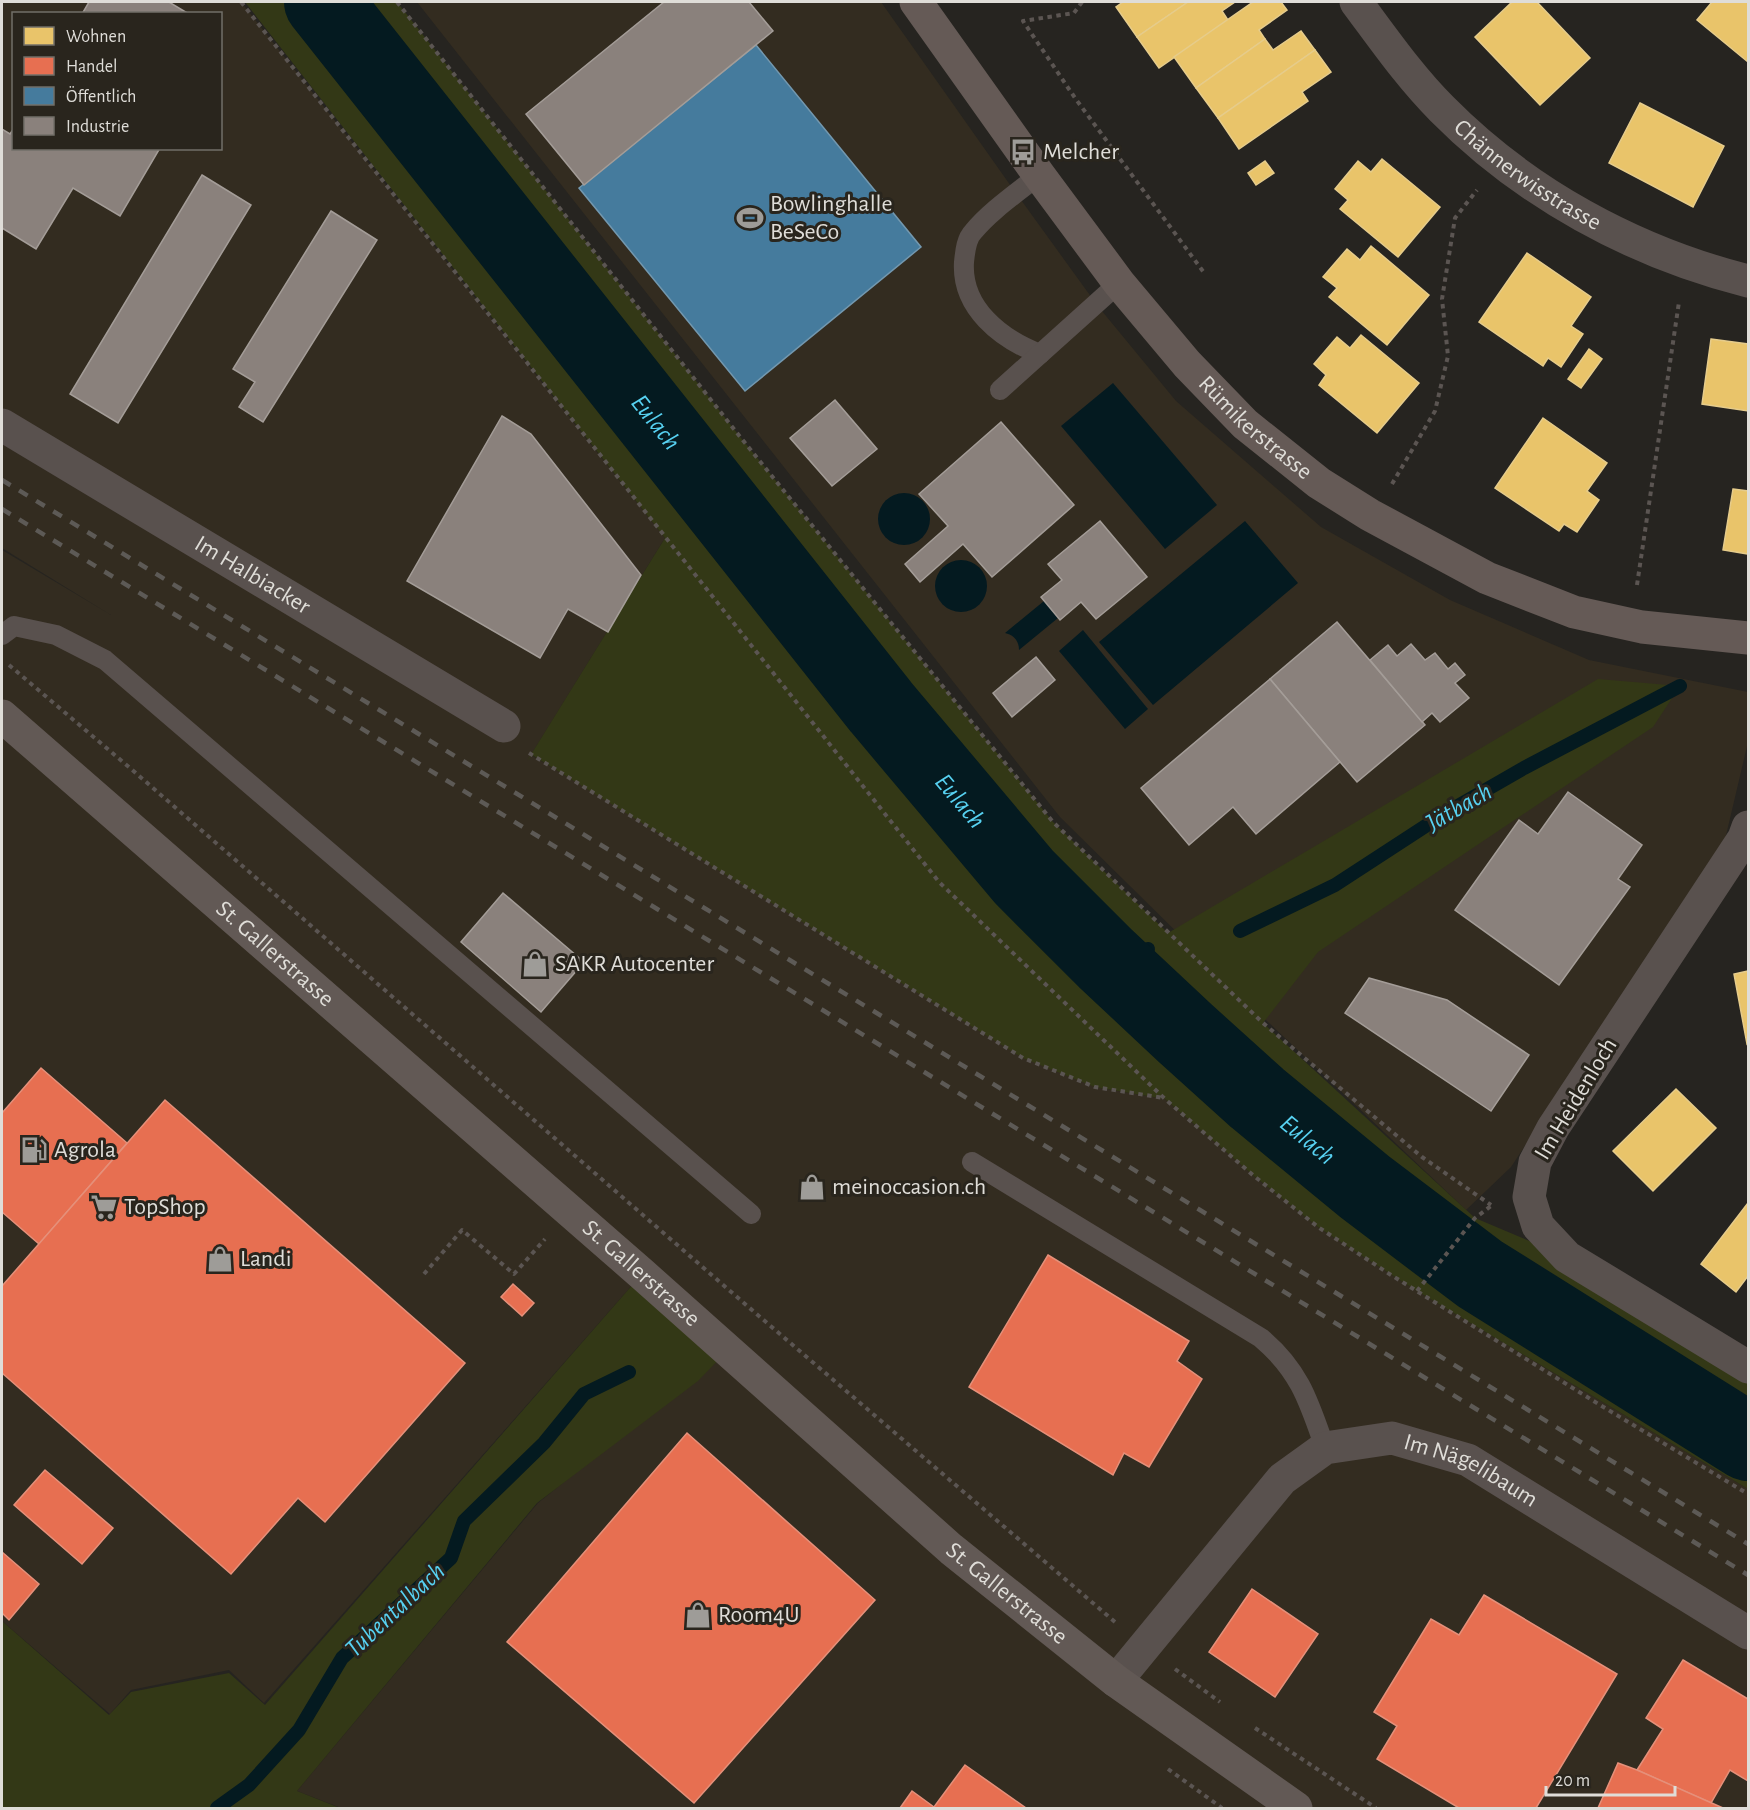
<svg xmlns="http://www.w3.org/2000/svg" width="1750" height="1810" font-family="'Alegreya Sans',sans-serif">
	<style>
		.built { fill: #332c20; fill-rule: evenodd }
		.green { fill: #333816 }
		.water { fill: #041a20 }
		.homes { fill: #e9c46a; stroke: #e6cc8b; stroke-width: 1.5 }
		.shops { fill: #e76f51; stroke: #e5907a; stroke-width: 1.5 }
		.public { fill: #457b9d; stroke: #7398af; stroke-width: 1.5 }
		.industry { fill: #8a817c; stroke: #a49d98; stroke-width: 1.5 }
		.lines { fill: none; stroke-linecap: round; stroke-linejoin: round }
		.stream { stroke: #041a20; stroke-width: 14 }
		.river { stroke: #041a20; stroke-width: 78 }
		.path { stroke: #5b5552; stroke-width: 4; stroke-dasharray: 4.5 4.5; stroke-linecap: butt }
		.lane { stroke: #59514e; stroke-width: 20 }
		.street { stroke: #59514e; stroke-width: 33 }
		.secondary { stroke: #655a56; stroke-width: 33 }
		.primary { stroke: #625955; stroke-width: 33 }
		.rail { stroke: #5d5a56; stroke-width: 4.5; stroke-dasharray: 10 10; stroke-linecap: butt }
		.labels { text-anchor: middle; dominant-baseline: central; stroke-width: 6; stroke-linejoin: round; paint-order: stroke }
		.poi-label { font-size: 24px; fill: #dfddd8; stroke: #29251d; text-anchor: start }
		.street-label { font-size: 24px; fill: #dfddd8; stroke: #29251d }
		.water-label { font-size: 26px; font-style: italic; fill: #57d1f1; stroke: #29251d }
	</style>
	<rect width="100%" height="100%" fill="#262420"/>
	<g class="built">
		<path d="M2,2h239l424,536 -134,217 564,332 70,12 89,77 64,51 35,23 64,41 331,198v319h-1407l-44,-17 241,-288 188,-152 -83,-78 -379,430 -35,-33 -98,20 -21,24 -108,-93v-1071l109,65 -109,-67zM14,14h206v134h-206z"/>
		<polygon points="417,2 881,2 1008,182 1097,305 1176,401 1321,527 1450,600 1589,660 1748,692 1748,742 1724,844 1511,1167 1466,1210 1267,1021 1060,817"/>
	</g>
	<g class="green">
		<polygon points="245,2 397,2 741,438 1053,822 1168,933 1598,679 1680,686 1653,727 1318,952 1263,1023 1475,1218 1567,1257 1748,1367 1748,1489 1417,1291 1353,1250 1318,1227 1254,1176 1165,1099 1095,1087 1023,1058 532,755 527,761 665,538"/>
		<polygon points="642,1274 727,1351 698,1381 537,1503 297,1791 340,1808 2,1808 2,1621 109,1715 131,1692 229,1673 265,1705"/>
	</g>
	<g class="water">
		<polygon points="1113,383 1217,505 1165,549 1061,426"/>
		<circle cx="904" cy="519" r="26"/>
		<polygon points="1245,521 1298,583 1153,705 1099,642"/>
		<circle cx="961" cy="586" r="26"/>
		<path d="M1044,601l14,17 -39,32c0,-9 -5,-15 -14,-17z"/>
		<polygon points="1083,630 1148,709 1125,729 1059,651"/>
	</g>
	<g class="homes">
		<polygon points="1123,2 1188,2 1137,37 1116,7"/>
		<polygon points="1188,2 1235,2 1222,11 1228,20 1159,68 1137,37"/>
		<polygon points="1253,2 1281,2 1287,10 1259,30 1265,39 1196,88 1174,57"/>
		<polygon points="1512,2 1537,2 1590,58 1540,105 1475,37"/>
		<polygon points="1712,2 1748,2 1748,62 1697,20"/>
		<polygon points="1301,31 1315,50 1218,118 1196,88 1265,39 1273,50"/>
		<polygon points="1315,50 1331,72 1302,92 1308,101 1239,149 1218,118"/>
		<polygon points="1640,103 1724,146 1693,207 1609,163"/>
		<polygon points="1382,159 1440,207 1398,257 1340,209 1348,200 1335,189 1358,161 1371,172"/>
		<polygon points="1265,161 1274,173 1256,185 1248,173"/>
		<polygon points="1371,246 1429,295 1387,345 1329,297 1337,288 1323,277 1347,249 1360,260"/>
		<polygon points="1527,253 1591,297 1571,326 1583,334 1561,367 1548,358 1543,366 1479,322"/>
		<polygon points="1361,335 1419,383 1377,433 1319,385 1326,375 1314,364 1337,337 1350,348"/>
		<polygon points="1711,339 1748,344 1748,411 1702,404"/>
		<polygon points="1589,349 1602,359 1581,388 1568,379"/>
		<polygon points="1543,418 1607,463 1587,491 1599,500 1577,532 1564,524 1559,531 1495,488"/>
		<polygon points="1733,489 1748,491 1748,554 1723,550"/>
		<polygon points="1748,971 1748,1043 1747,1044 1734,974"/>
		<polygon points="1676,1089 1716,1128 1653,1191 1613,1151"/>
		<polygon points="1748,1203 1748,1276 1736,1292 1701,1264"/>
	</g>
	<g class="shops">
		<polygon points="41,1068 127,1143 39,1244 2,1212 2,1113"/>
		<polygon points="165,1100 465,1363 325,1522 298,1498 231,1574 2,1373 2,1286"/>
		<polygon points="1048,1255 1189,1341 1177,1361 1202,1379 1149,1467 1124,1453 1113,1475 969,1387"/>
		<polygon points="513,1284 534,1303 522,1316 501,1297"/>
		<polygon points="687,1433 875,1600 694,1803 507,1642"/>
		<polygon points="45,1470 113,1528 82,1564 14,1505"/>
		<polygon points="2,1552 39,1584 9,1620 2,1613"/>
		<polygon points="1252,1589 1318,1634 1275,1697 1209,1652"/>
		<polygon points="1484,1595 1617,1674 1536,1808 1459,1808 1377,1759 1397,1726 1374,1712 1431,1619 1459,1635"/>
		<polygon points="1683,1660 1748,1699 1748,1781 1730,1770 1711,1803 1637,1770 1663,1729 1646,1718"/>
		<polygon points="1618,1763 1637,1770 1723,1808 1598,1808"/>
		<polygon points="965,1765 1026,1808 900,1808 912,1791 934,1807"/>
	</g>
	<polygon class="public" points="756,45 921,247 745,391 579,188"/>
	<g class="industry">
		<polygon points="89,2 169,2 189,14 82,14"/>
		<polygon points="664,2 749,2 773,31 584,185 526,114"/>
		<polygon points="14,128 14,148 160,148 120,216 73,188 36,249 2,228 2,129 10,134"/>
		<polygon points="202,175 251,205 118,423 70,394"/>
		<polygon points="331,211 377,240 263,422 239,407 255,382 233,369"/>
		<polygon points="835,400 877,449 832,486 790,438"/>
		<polygon points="502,416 531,434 641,575 608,632 568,609 540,658 407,581"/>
		<polygon points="1001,422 1074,505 992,577 963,544 920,582 905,564 948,526 919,494"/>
		<polygon points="1100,521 1147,577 1096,619 1081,602 1060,620 1041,597 1062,580 1048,564"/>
		<polygon points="1337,622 1425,725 1357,782 1270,679"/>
		<polygon points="1411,644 1425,660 1435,653 1448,669 1455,663 1465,675 1455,683 1469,698 1440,722 1432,713 1422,722 1370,660 1388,645 1397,656"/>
		<polygon points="1036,657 1055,680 1012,717 993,693"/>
		<polygon points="1270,679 1340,762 1256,834 1233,807 1189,845 1141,788"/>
		<polygon points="1568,792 1642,845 1618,879 1630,887 1559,985 1455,910 1519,820 1538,834"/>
		<polygon points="503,893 584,962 541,1012 461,942"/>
		<polygon points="1369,978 1447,1000 1529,1055 1491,1111 1345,1013"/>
	</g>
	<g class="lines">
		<g class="stream">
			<polyline points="1024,877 1028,904"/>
			<polyline points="1240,931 1335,885 1444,814 1524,768 1680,686"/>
			<polyline points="1106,959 1148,949"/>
			<polyline points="217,1808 249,1785 299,1730 342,1658 451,1558 464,1521 544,1443 584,1394 629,1372"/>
		</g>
		<path class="river" id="s1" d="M323,2l558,705 143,170 82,82 79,74 72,65 108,89 115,87 268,168"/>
		<g class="path">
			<polyline points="241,2 939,882 1165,1099 1254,1176 1318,1227 1391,1275 1600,1405 1748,1494"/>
			<polyline points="397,2 741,438 1053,822 1263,1023 1422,1157 1491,1205"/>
			<polyline points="1082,2 1074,13 1023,21 1075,98 1205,274"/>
			<polyline points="1392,484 1435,411 1448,356 1442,299 1455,218 1477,190"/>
			<polyline points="1637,585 1679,302"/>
			<polyline points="9,665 130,768 745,1304 1115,1622"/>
			<polyline points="529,753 1023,1058 1095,1087 1164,1098"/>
			<polyline points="424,1274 462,1230 514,1274 545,1239"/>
			<polyline points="1417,1291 1475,1218 1491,1206"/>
			<polyline points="1175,1669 1220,1702"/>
			<polyline points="1255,1728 1376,1808"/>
			<polyline points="1168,1769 1222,1808"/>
		</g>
		<g class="lane">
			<path d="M1039,175c-21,17 -49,36 -66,57 -7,7 -8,21 -9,30 -3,46 37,77 76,92"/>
			<polyline points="1000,390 1119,283"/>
			<polyline points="2,635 14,626 56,635 105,660 751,1214"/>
			<path d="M972,1162l289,176c39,33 48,64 64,110"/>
		</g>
		<g class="street">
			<path id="s2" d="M1356,2c27,36 53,74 86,107 83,84 191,143 306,172"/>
			<path id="s3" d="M2,425l502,301"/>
			<polyline points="1748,827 1744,838 1553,1128 1535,1162 1529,1197 1538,1226 1567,1257 1748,1367"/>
			<path id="s4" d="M1116,1681l166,-202 43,-31 67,-10 76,22 280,173"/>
		</g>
		<path class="secondary" id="s5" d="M916,2l123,173 80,108 68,81 58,60 74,59 51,32 117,63 87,34 68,15 106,11"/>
		<path class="primary" id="s6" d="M2,716l640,558 309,275 165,132 180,127"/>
		<g class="rail">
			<polyline points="2,480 1748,1544"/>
			<polyline points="2,509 1748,1575"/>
		</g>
	</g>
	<defs>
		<g id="bus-bare" transform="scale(2.07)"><path d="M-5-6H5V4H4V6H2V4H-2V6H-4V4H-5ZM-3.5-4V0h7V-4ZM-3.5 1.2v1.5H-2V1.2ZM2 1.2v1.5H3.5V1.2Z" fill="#9e9c98" stroke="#29251d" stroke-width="2.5" paint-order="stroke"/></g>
		<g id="stadium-bare" transform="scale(2.07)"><path d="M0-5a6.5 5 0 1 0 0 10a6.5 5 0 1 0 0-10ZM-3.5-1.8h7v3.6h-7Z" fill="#9e9c98" stroke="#29251d" stroke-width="2.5" paint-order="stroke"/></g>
		<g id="shop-bare" transform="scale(2.07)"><path d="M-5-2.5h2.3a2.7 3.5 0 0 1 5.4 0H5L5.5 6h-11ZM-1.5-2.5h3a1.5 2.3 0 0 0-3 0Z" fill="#9e9c98" stroke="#29251d" stroke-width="2.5" paint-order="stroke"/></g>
		<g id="fuel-bare" transform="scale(2.07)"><path d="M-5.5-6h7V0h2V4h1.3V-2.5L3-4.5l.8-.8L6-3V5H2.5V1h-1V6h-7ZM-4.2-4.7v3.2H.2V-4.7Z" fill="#9e9c98" stroke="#29251d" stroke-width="2.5" paint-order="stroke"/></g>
		<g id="supermarket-bare" transform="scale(2.07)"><path d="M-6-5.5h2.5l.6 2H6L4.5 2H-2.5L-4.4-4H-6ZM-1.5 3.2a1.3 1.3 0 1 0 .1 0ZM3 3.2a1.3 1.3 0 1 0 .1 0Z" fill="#9e9c98" stroke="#29251d" stroke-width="2.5" paint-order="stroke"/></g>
	</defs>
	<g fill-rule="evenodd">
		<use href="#bus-bare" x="1023" y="152"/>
		<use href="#stadium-bare" x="750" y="218"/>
		<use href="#shop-bare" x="535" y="964"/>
		<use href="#fuel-bare" x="34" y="1150"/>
		<use href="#shop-bare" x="812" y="1187"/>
		<use href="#supermarket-bare" x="104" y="1207"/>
		<use href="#shop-bare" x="220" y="1259"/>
		<use href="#shop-bare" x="698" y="1615"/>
	</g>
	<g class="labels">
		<g class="poi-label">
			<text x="1043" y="152">Melcher</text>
			<text x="770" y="204">Bowlinghalle<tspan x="770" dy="28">BeSeCo</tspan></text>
			<text x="555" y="964">SAKR Autocenter</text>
			<text x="54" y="1150">Agrola</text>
			<text x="832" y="1187">meinoccasion.ch</text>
			<text x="124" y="1207">TopShop</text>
			<text x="240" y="1259">Landi</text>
			<text x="718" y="1615">Room4U</text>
		</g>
		<g class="street-label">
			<text stroke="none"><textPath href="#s2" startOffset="246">Chännerwisstrasse</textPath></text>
			<text stroke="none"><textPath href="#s5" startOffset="546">Rümikerstrasse</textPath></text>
			<text stroke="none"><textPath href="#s3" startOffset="292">Im Halbiacker</textPath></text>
			<text stroke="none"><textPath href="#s6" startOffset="362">St. Gallerstrasse</textPath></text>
			<text transform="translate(1576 1099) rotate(-59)">Im Heidenloch</text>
			<text stroke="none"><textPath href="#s6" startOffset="848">St. Gallerstrasse</textPath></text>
			<text stroke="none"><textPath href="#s4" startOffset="468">Im Nägelibaum</textPath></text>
			<text stroke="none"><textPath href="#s6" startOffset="1334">St. Gallerstrasse</textPath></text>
		</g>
		<g class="water-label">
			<text stroke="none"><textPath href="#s1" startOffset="536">Eulach</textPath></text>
			<text stroke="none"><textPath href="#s1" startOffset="1022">Eulach</textPath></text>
			<text transform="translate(1459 807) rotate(-30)">Jätbach</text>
			<text stroke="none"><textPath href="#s1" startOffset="1508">Eulach</textPath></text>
			<text transform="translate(395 1610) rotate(-43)">Tubentalbach</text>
		</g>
	</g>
	<rect width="1750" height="1810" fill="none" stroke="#dfddd8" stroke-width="6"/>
	<rect x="12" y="12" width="210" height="138" fill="#29251d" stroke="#726f68" stroke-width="1.5"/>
	<rect x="24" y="27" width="30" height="18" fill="#e9c46a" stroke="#726f68" stroke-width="1.5"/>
	<text x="66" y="42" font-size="18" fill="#dfddd8">Wohnen</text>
	<rect x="24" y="57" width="30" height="18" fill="#e76f51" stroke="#726f68" stroke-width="1.5"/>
	<text x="66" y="72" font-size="18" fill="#dfddd8">Handel</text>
	<rect x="24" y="87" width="30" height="18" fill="#457b9d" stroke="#726f68" stroke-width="1.5"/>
	<text x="66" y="102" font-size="18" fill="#dfddd8">Öffentlich</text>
	<rect x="24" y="117" width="30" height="18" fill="#8a817c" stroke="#726f68" stroke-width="1.5"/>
	<text x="66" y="132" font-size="18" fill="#dfddd8">Industrie</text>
	<path d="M1546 1786v9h129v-9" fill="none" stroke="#dfddd8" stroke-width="3"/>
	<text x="1555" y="1786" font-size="18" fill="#dfddd8" stroke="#29251d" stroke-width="4.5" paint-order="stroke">20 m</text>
</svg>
